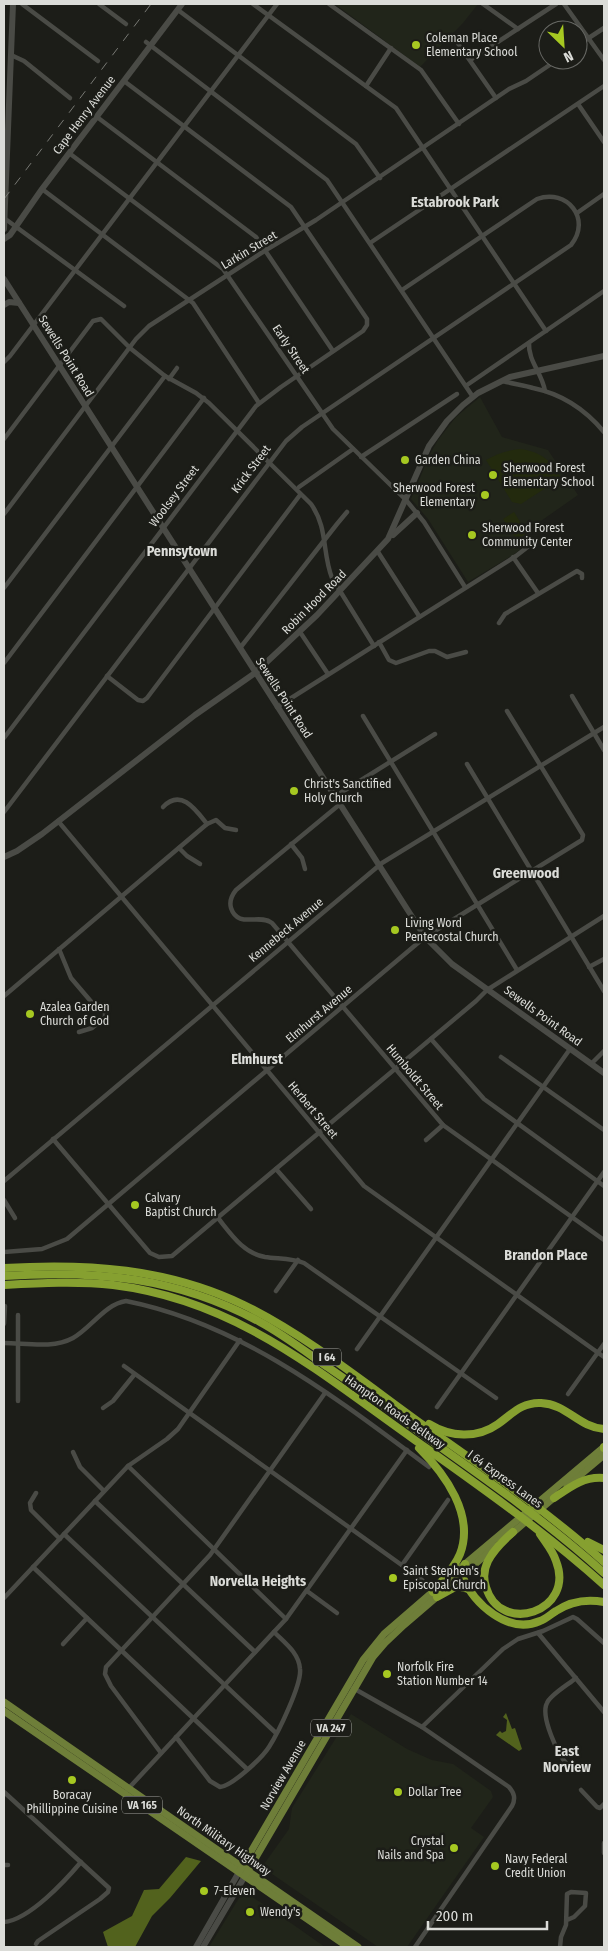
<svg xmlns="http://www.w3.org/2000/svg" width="608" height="1951" font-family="'Fira Sans Condensed',sans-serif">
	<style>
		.built { fill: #21251a }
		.green { fill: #232a0e }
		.water { fill: #52621d }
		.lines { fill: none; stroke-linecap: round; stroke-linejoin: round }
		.street { stroke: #4a4b46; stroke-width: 4.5 }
		.secondary { stroke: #4a4b46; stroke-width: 6 }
		.primary { stroke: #6e7e39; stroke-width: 7 }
		.highway { stroke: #86a030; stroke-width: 8 }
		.rail { stroke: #777873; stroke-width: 1; stroke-dasharray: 9 9; stroke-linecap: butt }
		.poi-dot { fill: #a6c821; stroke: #1c1d18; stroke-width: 2 }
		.labels { text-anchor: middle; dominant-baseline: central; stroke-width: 5; stroke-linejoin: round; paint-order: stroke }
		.shield { fill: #1c1d18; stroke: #a2a39e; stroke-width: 1 }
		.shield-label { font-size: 11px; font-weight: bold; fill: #dbdcd8 }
		.poi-label { font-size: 12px; fill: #dbdcd8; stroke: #1c1d18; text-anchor: start }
		.street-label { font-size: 12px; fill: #dbdcd8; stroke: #1c1d18 }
		.neighbourhood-label { font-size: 14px; font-weight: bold; fill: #dbdcd8; stroke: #1c1d18 }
	</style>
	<rect width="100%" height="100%" fill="#1c1d18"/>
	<g class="built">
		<polygon points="335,4 478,4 463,23 420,67"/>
		<polygon points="480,397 502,437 548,450 578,495 528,530 533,540 513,555 468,582 428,519 411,499 430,454 438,440 456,417"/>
		<polygon points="351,1714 407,1749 432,1760 453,1764 491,1791 493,1797 471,1828 484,1837 407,1947 378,1947 262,1867 289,1829 292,1808"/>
		<polygon points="249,1895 271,1909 325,1947 209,1947 239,1898"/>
	</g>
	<g class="green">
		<path d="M520,449c21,3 31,11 41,29l-40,26 -9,-2 -26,-42c11,-6 21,-10 34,-11z"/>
		<polygon points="514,512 527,533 517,540 503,519"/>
	</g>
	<g class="water">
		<polygon points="506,1713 512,1729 515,1728 522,1749 519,1751 496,1735 500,1731 502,1733 506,1731 507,1720 503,1717"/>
		<polygon points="186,1857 201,1861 170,1898 152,1916 135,1947 108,1947 103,1932 132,1916 144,1890 159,1889"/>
	</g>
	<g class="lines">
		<g class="street">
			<polyline points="22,4 98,61"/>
			<polyline points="99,4 126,24"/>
			<polyline points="253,4 396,108 546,331"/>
			<polyline points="329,4 421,70 459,124"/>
			<polyline points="483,4 518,29"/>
			<polyline points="564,4 604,60"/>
			<polyline points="178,10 356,144 380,178"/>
			<polyline points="146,42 327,180 473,397"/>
			<polyline points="457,42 496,98"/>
			<polyline points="578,45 604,28"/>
			<polyline points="11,55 24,61 70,98"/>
			<polyline points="470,60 556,4"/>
			<polyline points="366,86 391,48"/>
			<polyline points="578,104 604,142"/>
			<polyline points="97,117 256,237 333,351"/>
			<polyline points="69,153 223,269 333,429 406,500 424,522 465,587"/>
			<polyline points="42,189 193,303 259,403"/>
			<polyline points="577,213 604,194"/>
			<polyline points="4,218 124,306"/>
			<polyline points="370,243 604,86"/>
			<path d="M529,343c-1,18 13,30 16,48"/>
			<polyline points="4,362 10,356 277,4"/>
			<polyline points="169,379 177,368"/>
			<path d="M503,381c10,3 20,4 30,7 29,6 52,21 71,44"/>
			<polyline points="467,385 604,291"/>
			<path d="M4,439l89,-118 8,-2 29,29 35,28 31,17 13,10 102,101c17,24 11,48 21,74l42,68"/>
			<polyline points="361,457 457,394"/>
			<polyline points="299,487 353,449"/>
			<polyline points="4,514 136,339 149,326 266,250 316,220 509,89 526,81 557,60"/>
			<polyline points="378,552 419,616"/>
			<polyline points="513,557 538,593"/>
			<polyline points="4,588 165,376"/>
			<polyline points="499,623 505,614 577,571 582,574 582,578"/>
			<polyline points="300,632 328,674"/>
			<polyline points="379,642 389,660 396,663 429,651 435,651 447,657 466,652"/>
			<polyline points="240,648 337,524 347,512"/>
			<polyline points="4,663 204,398"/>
			<polyline points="107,676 138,700 143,701 147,698 300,495"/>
			<polyline points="572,696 604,750"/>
			<polyline points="277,707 516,556 534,542"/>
			<polyline points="363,716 517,970"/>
			<polyline points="4,738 256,406 281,387 363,331 367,325 367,319 291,207 124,81"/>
			<polyline points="467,764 604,991"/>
			<polyline points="334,797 435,734"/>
			<path d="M339,805l-103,85c-4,5 -7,11 -5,18 7,21 28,5 41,15l171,202 161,115"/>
			<path d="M163,807c18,-19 33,3 44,17"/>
			<path d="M4,812l282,-371 16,-14 269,-182c21,-26 -4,-57 -34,-46l-135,91"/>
			<polyline points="58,821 364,1186 604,1357"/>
			<polyline points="291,844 302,858 305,869"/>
			<polyline points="179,848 187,856 200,864"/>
			<polyline points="59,949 71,978 94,1005 105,1012 105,1017 92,1028 79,1032"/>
			<polyline points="589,967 604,959"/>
			<polyline points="4,996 207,824 216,820 225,828 236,830"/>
			<polyline points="431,1039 484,1099 604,1186"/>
			<polyline points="501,1057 604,1130"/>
			<polyline points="591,1064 604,1051"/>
			<polyline points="53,1139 150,1253 159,1257 172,1256 476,1001 487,990 604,916"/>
			<polyline points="426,1140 443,1125"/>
			<polyline points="276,1169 311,1209"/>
			<polyline points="4,1181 382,863 604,727"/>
			<polyline points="4,1200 15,1218"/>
			<path d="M218,1218c13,16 25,35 47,39 13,2 26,1 39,6l192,135"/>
			<polyline points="4,1252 42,1249 67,1239 425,937 582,840 583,835 507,711"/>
			<polyline points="276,1291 298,1260"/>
			<polyline points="4,1324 5,1306"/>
			<path d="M4,1343c21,0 49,6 69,-5 18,-10 32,-34 53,-37 116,23 210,97 303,166"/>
			<polyline points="357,1349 570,1049"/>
			<polyline points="124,1366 410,1571 421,1579 433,1592"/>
			<polyline points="568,1394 604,1344"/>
			<polyline points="18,1401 18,1315"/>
			<polyline points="437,1407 604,1172"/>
			<polyline points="103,1408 113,1401 134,1375"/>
			<polyline points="73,1452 80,1467 104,1491"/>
			<polyline points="128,1466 286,1619"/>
			<polyline points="36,1493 30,1503 31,1510 60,1539"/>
			<polyline points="95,1501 255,1652"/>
			<polyline points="64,1534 276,1733"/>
			<polyline points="402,1565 448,1500"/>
			<polyline points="33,1567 247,1769"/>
			<polyline points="307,1591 337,1613"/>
			<polyline points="4,1598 128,1466 167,1439 178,1429 240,1340"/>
			<polyline points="538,1633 604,1712"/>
			<polyline points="63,1644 87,1618"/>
			<path d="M353,1688l69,39 87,60c5,6 7,11 3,19l-97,141"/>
			<polyline points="422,1727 503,1649 518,1639 543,1631 573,1617 577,1619 604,1643"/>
			<path d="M176,1737l34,44 10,6c12,-1 42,-29 49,-40 9,-14 33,-63 31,-78 -1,-16 -15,-26 -26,-37"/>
			<polyline points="161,1753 111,1686 105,1674 106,1667 210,1555 325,1393"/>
			<path d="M567,1764c-9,-9 -27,-48 -20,-61 3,-8 22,-19 29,-25"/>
			<polyline points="127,1790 286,1619 407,1450"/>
			<polyline points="581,1790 597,1807 600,1808 604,1804"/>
			<polyline points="4,1792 109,1888 108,1892 100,1899 38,1941 36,1944"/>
			<polyline points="604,1843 604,1853"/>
			<polyline points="4,1865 8,1865"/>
			<path d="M4,1922c25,-2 61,-41 77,-60"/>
			<polyline points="560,1947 561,1937 566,1925 567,1894 571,1892 586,1893 585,1906 574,1917 567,1920"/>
		</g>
		<g class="secondary">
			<polyline points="4,229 13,4"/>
			<polyline points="4,239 10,235 42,189 182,4"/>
			<polyline points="4,279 425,937 452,964 604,1073"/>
			<polyline points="4,305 9,302 19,303"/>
			<polyline points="393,535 417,513"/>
			<polyline points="4,857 17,851 42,834 195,715 255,673 317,615 388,539 429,446 447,421 463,405 478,393 510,377 604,356"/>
			<polyline points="196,1947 239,1872"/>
			<polyline points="203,1947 245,1876"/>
		</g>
		<g class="primary">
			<polyline points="567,1486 604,1455"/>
			<polyline points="510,1535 557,1495"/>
			<polyline points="446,1580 604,1447"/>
			<polyline points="4,1702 358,1947"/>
			<polyline points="4,1711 348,1947"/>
			<polyline points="239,1872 363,1660 384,1634 436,1589"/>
			<polyline points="245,1876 373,1657 385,1643 404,1625 496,1546"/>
		</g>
		<g class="highway">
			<path d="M4,1268c83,-5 163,0 240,37 63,31 122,79 179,120 62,44 124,86 181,137"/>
			<path d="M4,1276c92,-6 173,1 256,46 24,13 46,30 69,46 29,20 58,40 86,61 65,46 130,91 189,144"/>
			<path d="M4,1285c36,-2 73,-4 109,0 122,15 203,85 299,153 66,47 132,93 192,147"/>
			<path d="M429,1424c21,13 48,15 69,0 14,-10 24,-22 43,-21 26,1 37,24 63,26"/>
			<polyline points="604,1447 604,1448"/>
			<path d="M419,1448c26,26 56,67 41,106 -6,15 -18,26 -27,38"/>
			<path d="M554,1498c16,-11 30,-22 50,-20"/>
			<path d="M513,1532c-9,8 -19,17 -25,29 -4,8 -5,17 -2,26 14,49 90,25 70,-26 -3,-10 -10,-18 -16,-27"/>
			<polyline points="588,1542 604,1550"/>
			<path d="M465,1564l-3,12c12,28 46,59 78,45 6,-2 11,-7 16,-10 15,-10 32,-12 48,-9"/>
			<polyline points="437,1597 457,1586 469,1589"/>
		</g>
		<polyline class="rail" points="4,199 151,4"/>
	</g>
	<g class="poi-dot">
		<circle cx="416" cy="45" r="5"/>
		<circle cx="405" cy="460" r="5"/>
		<circle cx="493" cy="475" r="5"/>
		<circle cx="485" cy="495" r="5"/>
		<circle cx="472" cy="535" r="5"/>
		<circle cx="294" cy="791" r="5"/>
		<circle cx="395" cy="930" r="5"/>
		<circle cx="30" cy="1014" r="5"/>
		<circle cx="135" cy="1205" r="5"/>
		<circle cx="393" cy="1578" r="5"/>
		<circle cx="387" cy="1674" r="5"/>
		<circle cx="72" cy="1780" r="5"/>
		<circle cx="398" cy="1792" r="5"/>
		<circle cx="454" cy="1848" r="5"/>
		<circle cx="495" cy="1866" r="5"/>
		<circle cx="204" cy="1891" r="5"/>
		<circle cx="250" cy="1912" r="5"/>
	</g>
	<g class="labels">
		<g class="shield">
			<rect x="313" y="1348.5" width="28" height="17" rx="4"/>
			<rect x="311" y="1719.5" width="40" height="17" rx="4"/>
			<rect x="122" y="1796.5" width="40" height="17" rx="4"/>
		</g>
		<g class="shield-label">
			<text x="327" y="1357">I 64</text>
			<text x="331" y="1728">VA 247</text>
			<text x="142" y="1805">VA 165</text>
		</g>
		<g class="poi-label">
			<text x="426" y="38">Coleman Place<tspan x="426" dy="14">Elementary School</tspan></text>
			<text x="415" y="460">Garden China</text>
			<text x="503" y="468">Sherwood Forest<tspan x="503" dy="14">Elementary School</tspan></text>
			<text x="475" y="488" text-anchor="end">Sherwood Forest<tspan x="475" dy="14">Elementary</tspan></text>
			<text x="482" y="528">Sherwood Forest<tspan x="482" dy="14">Community Center</tspan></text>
			<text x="304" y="784">Christ's Sanctified<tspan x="304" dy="14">Holy Church</tspan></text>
			<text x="405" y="923">Living Word<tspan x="405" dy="14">Pentecostal Church</tspan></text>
			<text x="40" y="1007">Azalea Garden<tspan x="40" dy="14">Church of God</tspan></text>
			<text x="145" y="1198">Calvary<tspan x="145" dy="14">Baptist Church</tspan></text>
			<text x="403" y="1571">Saint Stephen's<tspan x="403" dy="14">Episcopal Church</tspan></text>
			<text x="397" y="1667">Norfolk Fire<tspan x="397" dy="14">Station Number 14</tspan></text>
			<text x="408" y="1792">Dollar Tree</text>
			<text x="72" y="1795" text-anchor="middle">Boracay<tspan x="72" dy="14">Phillippine Cuisine</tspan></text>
			<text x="444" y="1841" text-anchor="end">Crystal<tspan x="444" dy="14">Nails and Spa</tspan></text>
			<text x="505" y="1859">Navy Federal<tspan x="505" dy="14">Credit Union</tspan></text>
			<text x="214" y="1891">7-Eleven</text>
			<text x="260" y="1912">Wendy's</text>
		</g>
		<g class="street-label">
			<text transform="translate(84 115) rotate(-53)">Cape Henry Avenue</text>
			<text transform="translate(249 250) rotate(-31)">Larkin Street</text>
			<text transform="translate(291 349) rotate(56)">Early Street</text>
			<text transform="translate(66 356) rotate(58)">Sewells Point Road</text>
			<text transform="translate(251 469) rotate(-53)">Krick Street</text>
			<text transform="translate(174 496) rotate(-53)">Woolsey Street</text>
			<text transform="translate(314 602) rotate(-45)">Robin Hood Road</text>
			<text transform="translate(284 698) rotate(57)">Sewells Point Road</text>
			<text transform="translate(286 930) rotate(-40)">Kennebeck Avenue</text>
			<text transform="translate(319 1014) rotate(-40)">Elmhurst Avenue</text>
			<text transform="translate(543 1016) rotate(36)">Sewells Point Road</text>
			<text transform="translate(415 1077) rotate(50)">Humboldt Street</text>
			<text transform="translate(313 1110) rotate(50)">Herbert Street</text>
			<text transform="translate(395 1412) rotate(35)">Hampton Roads Beltway</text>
			<text transform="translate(505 1479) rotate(36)">I 64 Express Lanes</text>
			<text transform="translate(283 1775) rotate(-60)">Norview Avenue</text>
			<text transform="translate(224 1841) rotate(35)">North Military Highway</text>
		</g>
		<g class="neighbourhood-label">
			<text x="455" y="202">Estabrook Park</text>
			<text x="182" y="551">Pennsytown</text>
			<text x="526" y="873">Greenwood</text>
			<text x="257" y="1059">Elmhurst</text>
			<text x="546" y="1255">Brandon Place</text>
			<text x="258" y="1581">Norvella Heights</text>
			<text x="567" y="1751">East<tspan x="567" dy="16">Norview</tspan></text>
		</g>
	</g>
	<rect width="608" height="1951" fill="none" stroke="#dbdcd8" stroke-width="10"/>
	<g transform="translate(563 45) rotate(155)"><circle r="24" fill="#1c1d18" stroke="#686965"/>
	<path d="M0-4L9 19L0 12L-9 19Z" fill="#a6c821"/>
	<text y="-8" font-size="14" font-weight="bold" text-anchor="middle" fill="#dbdcd8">N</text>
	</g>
	<path d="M428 1921v8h119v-8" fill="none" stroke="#dbdcd8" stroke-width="2.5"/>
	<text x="436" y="1921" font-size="15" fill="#dbdcd8" stroke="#1c1d18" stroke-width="4" paint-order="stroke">200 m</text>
</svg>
